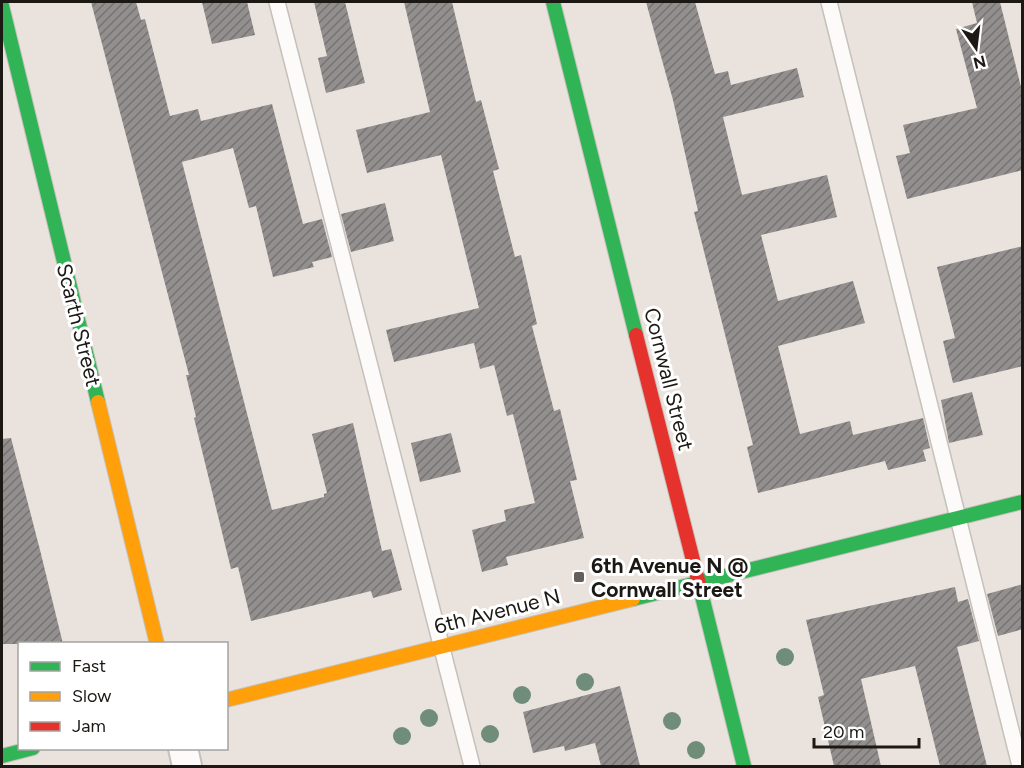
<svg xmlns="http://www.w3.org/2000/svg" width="1024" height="768" font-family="Figtree,sans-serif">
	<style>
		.building { fill: url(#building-hatch) }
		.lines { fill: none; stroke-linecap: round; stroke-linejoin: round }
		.lane-casing { stroke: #c6c0bb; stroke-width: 18 }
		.street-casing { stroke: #c6c0bb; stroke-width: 32 }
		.fast-casing { stroke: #c6c0bb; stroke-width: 16 }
		.slow-casing { stroke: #c6c0bb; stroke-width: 16 }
		.jam-casing { stroke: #c6c0bb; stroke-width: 16 }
		.lane { stroke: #fcfbfa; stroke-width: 15 }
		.street { stroke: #fcfbfa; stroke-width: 28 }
		.fast { stroke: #30b455; stroke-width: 14 }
		.slow { stroke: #ff9f0a; stroke-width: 14 }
		.jam { stroke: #e5322d; stroke-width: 14 }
		.tree { fill: #6f8d79 }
		.poi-dot { fill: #645f5a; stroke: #fff; stroke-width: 2 }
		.labels { text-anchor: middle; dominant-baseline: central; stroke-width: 6; stroke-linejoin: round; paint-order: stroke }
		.street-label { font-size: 21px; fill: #1c1814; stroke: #fff }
		.poi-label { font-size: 21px; font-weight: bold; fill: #1c1814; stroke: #fff; text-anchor: start }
	</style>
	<defs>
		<pattern id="building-hatch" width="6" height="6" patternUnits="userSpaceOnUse" patternTransform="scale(1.5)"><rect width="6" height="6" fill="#928f8e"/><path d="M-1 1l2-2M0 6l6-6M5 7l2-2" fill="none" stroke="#767473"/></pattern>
	</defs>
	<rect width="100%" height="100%" fill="#eae3dd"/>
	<g class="building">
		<polygon points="91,2 136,2 141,20 145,19 170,116 198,109 201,121 272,104 303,224 322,219 332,257 312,262 314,267 273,277 256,206 249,208 233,148 182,162 272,510 324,497 324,494 327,493 312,434 353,423 382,551 391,549 402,590 373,598 371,591 251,621 238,567 231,569 194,418 196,417 186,375 189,375"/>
		<polygon points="202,2 247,2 255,35 212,44"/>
		<polygon points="314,2 345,2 365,83 326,93 318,58 327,56"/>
		<polygon points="404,2 452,2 476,102 481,100 499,169 493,171 515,257 521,255 537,324 532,326 554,411 560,409 577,480 570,481 584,538 506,557 508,565 482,572 472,530 506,521 504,510 535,503 513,414 507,416 494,365 480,369 474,343 394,362 386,330 479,308 441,155 367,173 356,130 430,112"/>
		<polygon points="646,2 695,2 715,74 728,71 731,85 797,68 804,97 723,117 742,195 827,175 837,217 761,235 778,301 853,281 865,323 778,346 800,434 850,421 853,435 923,418 930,448 923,450 926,461 888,470 885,461 758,493 747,447 753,445 694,212 698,211 673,100"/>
		<polygon points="972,2 1000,2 1023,95 1023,170 907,199 896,156 910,153 903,125 977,108 956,29 977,23"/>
		<polygon points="385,203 394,241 351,252 341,214"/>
		<polygon points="1023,246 1023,366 953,383 943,341 955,338 937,267"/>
		<polygon points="972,392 983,435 949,443 941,400"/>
		<polygon points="451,433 461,472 420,482 411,443"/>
		<polygon points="11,438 40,550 63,644 2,644 2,439"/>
		<polygon points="1023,584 1023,629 998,636 987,594"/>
		<polygon points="955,587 958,602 968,599 979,641 957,647 987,766 940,766 915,666 861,679 881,766 834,766 818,697 824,695 806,620"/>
		<polygon points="620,686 640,766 601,766 595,743 565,751 564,746 533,753 523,712"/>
	</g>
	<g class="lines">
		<g class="lane-casing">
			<g id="lane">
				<polyline points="277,2 472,766"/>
				<polyline points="829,2 1020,766"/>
			</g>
		</g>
		<g class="street-casing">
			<polyline id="street" points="183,748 187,766"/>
		</g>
		<g class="fast-casing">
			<g id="fast">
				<polyline points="553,2 636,335"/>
				<polyline points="2,6 98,402"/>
				<polyline points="700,588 744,766"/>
				<polyline points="633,599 1022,502"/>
				<polyline points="2,756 33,748"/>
			</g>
		</g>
		<g class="slow-casing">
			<g id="slow">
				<polyline points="98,402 157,644"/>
				<polyline points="226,700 633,599"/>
			</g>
		</g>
		<g class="jam-casing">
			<polyline id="jam" points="636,335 700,588"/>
		</g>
		<use href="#lane" class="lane"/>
		<use href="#street" class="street"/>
		<use href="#fast" class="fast"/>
		<use href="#slow" class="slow"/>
		<use href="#jam" class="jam"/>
	</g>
	<g class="tree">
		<circle cx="785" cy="657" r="9"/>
		<circle cx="585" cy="682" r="9"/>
		<circle cx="522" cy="695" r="9"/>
		<circle cx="429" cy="718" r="9"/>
		<circle cx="672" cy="721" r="9"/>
		<circle cx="490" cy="734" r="9"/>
		<circle cx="402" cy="736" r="9"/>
		<circle cx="696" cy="750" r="9"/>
	</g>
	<rect class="poi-dot" x="573" y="571" width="12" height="12" rx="3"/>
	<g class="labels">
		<g class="street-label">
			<text transform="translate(79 325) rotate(76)">Scarth Street</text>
			<text transform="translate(669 379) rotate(76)">Cornwall Street</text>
			<text transform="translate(497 611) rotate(-14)">6th Avenue N</text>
		</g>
		<g class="poi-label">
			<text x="591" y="565">6th Avenue N @<tspan x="591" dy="24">Cornwall Street</tspan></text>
		</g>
	</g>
	<rect width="1024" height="768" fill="none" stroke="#1c1814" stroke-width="6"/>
	<rect x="18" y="642" width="210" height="108" fill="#ffffff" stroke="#a4a3a1" stroke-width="1.5"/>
	<rect x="30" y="662" width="30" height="9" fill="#30b455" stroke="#a4a3a1" stroke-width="1.5"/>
	<text x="72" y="672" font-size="18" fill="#1c1814">Fast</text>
	<rect x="30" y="692" width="30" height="9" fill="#ff9f0a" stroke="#a4a3a1" stroke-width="1.5"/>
	<text x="72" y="702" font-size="18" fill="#1c1814">Slow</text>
	<rect x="30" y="722" width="30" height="9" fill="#e5322d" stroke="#a4a3a1" stroke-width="1.5"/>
	<text x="72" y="732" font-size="18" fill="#1c1814">Jam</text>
	<g transform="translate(976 48) rotate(166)" stroke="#ffffff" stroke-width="4.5" paint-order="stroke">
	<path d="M0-4.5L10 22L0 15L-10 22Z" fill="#1c1814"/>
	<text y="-9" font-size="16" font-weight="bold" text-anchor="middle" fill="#1c1814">N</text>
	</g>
	<path d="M814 738v9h105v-9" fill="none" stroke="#1c1814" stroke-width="3"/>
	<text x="823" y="738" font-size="18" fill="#1c1814" stroke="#ffffff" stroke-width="4.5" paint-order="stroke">20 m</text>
</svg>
